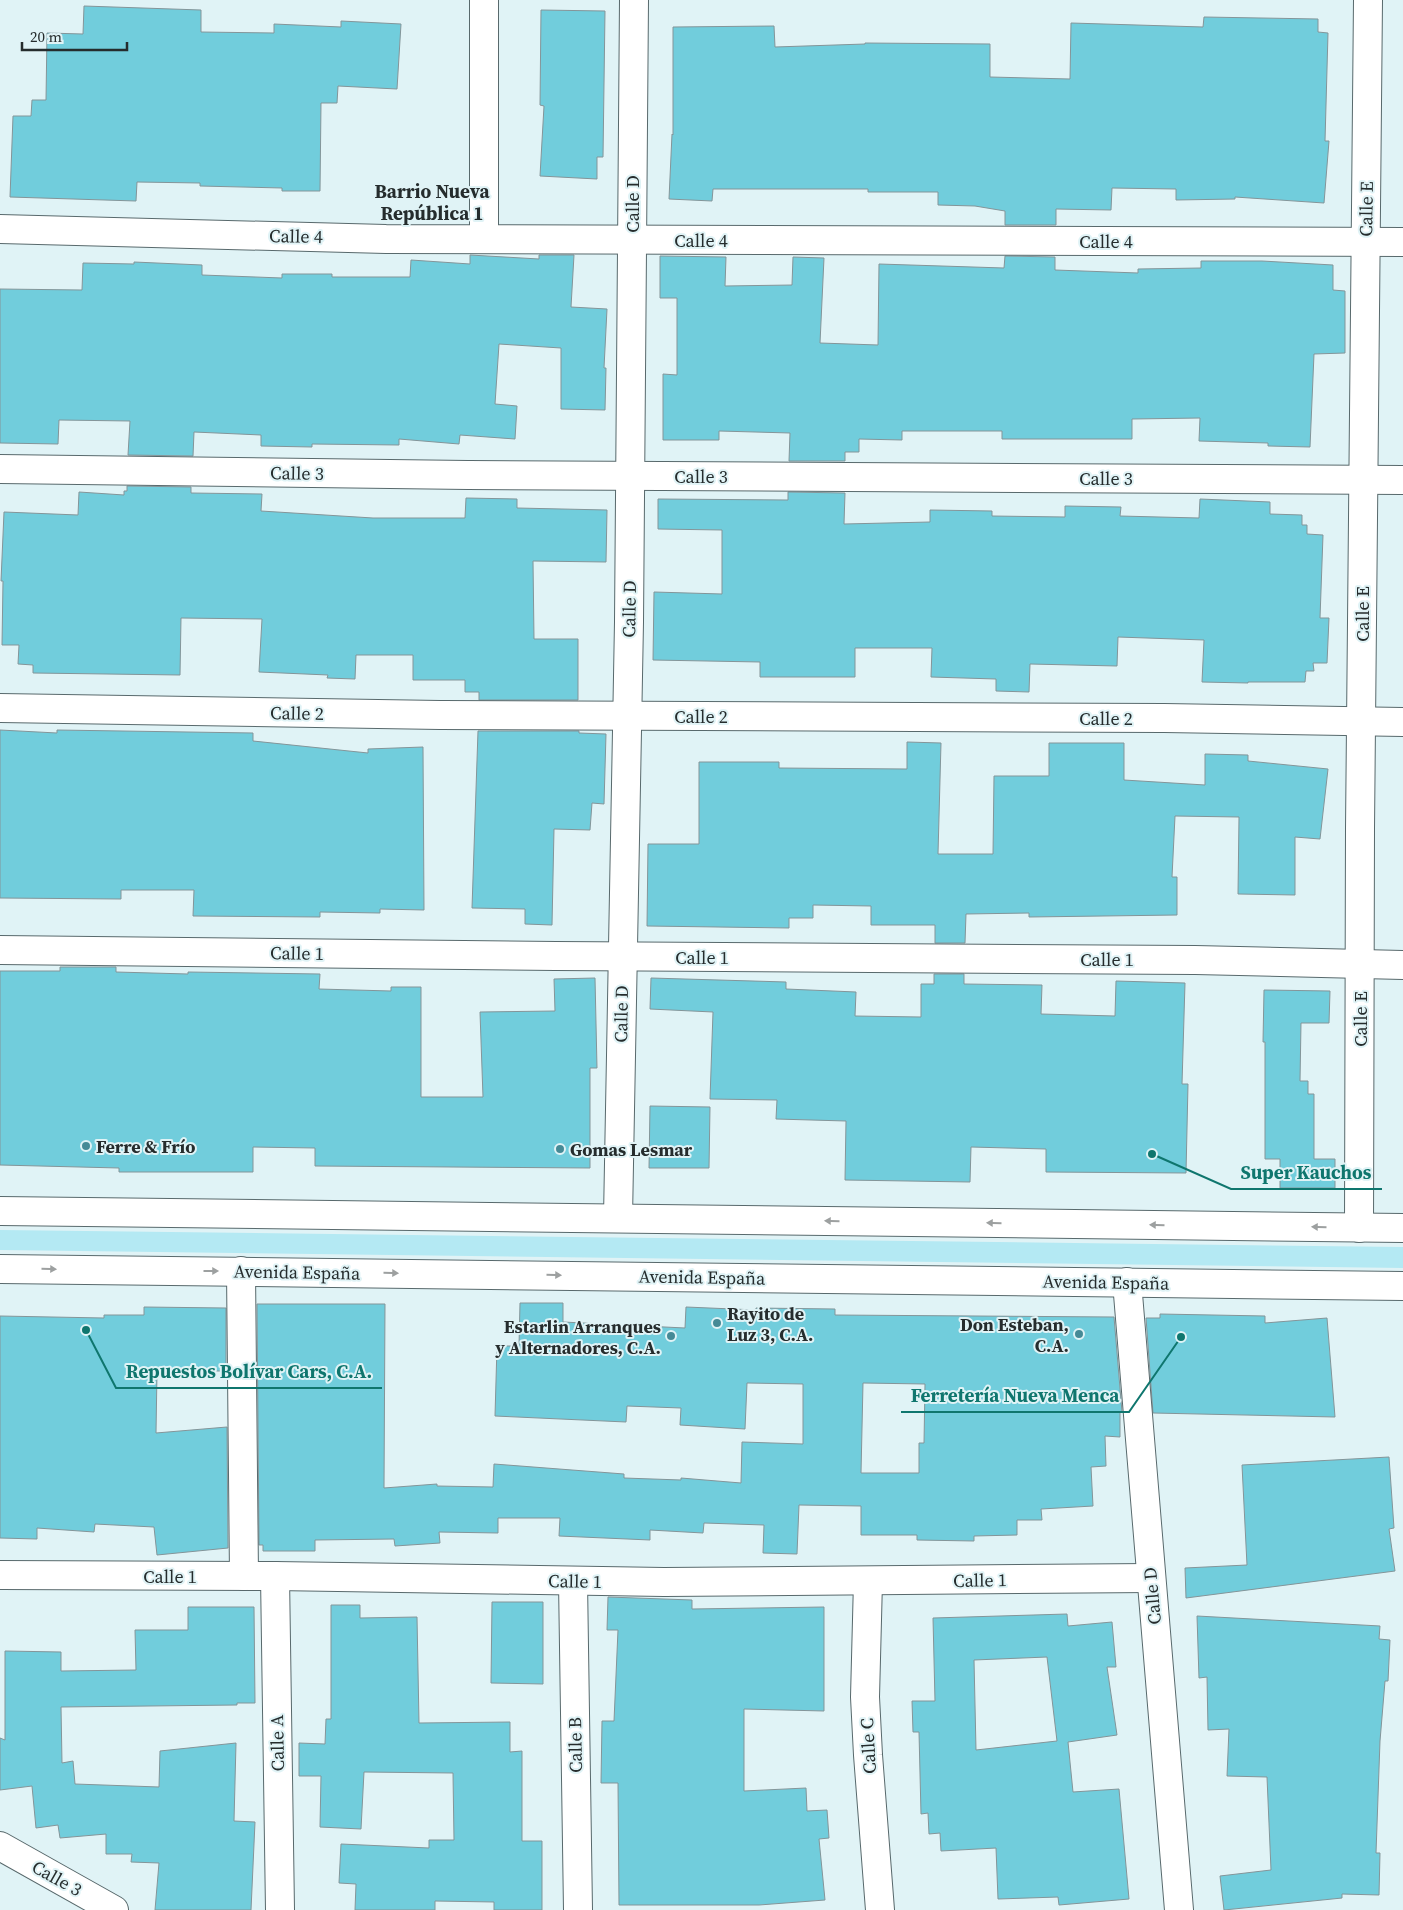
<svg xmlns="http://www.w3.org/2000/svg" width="1403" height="1910" font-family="'Source Serif 4',serif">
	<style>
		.green { fill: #b4e9f3 }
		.building { fill: #71cddc; stroke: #849599; fill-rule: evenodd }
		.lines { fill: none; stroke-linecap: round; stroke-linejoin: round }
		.street-casing { stroke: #58696c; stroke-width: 30 }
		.secondary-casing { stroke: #58696c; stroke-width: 30 }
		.street { stroke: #fff; stroke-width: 28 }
		.secondary { stroke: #fff; stroke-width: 28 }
		.oneway { fill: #9da0a0 }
		.poi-dot { fill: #458a96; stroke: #e0f3f6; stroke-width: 2 }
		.labels { text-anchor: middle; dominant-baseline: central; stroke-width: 4; stroke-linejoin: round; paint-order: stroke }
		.street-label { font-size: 18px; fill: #252c2d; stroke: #e0f3f6 }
		.poi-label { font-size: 18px; font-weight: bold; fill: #252c2d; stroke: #e0f3f6; text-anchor: start }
		.neighbourhood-label { font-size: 19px; font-weight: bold; fill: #252c2d; stroke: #e0f3f6 }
		.leader { fill: none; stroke: #0f766e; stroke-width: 2 }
		.callout-dot { fill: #0f766e; stroke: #e0f3f6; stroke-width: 2 }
		.callout-label { font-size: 19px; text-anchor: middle; font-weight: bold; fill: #0f766e; stroke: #e0f3f6; stroke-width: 4; stroke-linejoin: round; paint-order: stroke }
	</style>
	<rect width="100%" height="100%" fill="#e0f3f6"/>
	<polygon class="green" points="0,1230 1403,1247 1403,1268 0,1250"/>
	<g class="building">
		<polygon points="84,6 201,10 201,32 274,33 274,24 341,27 341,21 401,24 397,89 338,86 337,103 321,103 320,191 282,191 282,188 200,186 200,183 137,182 136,201 10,197 13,116 31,116 32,100 46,100 47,33 83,34"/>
		<polygon points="541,10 605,11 603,157 597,157 597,179 540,176 544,106 540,105"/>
		<polygon points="1204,17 1318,19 1318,32 1328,33 1325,141 1329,141 1324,203 1235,197 1235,199 1176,200 1176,189 1112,188 1111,210 1056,209 1056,225 1005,225 1005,211 975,206 938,205 938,192 868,192 868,189 713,189 712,201 669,199 672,134 673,135 673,27 774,26 775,47 865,44 865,43 990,44 990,77 1070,79 1071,23 1203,27"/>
		<polygon points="470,255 539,259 539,255 574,255 571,307 607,309 604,368 606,368 605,410 561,409 561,348 499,344 495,404 517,406 515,439 460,435 459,444 399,439 399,445 312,444 312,447 261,446 261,435 194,432 193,456 128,455 130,421 59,420 58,444 0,443 0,289 82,290 83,263 134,264 134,262 202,265 202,275 282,278 282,274 332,274 332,277 410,277 411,260 470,264"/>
		<polygon points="660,256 726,257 725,286 792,285 793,257 824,258 820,343 878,345 879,264 1004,268 1005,256 1055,257 1055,270 1138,273 1138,269 1201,268 1201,261 1262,261 1333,265 1333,290 1345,291 1345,353 1314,354 1310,447 1268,446 1268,443 1199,441 1200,418 1132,419 1132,439 1002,439 1002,431 902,431 902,440 859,439 859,452 845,452 845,461 789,461 790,433 719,431 719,440 663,440 663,374 677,375 677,298 660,298"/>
		<polygon points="127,486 191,487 191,493 262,494 261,511 373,518 465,518 466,498 517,499 517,508 607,510 606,562 533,561 534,639 578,639 578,700 479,700 479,692 465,692 465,680 413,680 413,655 356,655 355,679 327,678 328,675 259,672 262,619 181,618 180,675 33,673 33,665 18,664 19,645 2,645 3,581 1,581 4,512 78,515 79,492 124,495 124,491 127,491"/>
		<polygon points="788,492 845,493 844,524 930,522 930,510 992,511 992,516 1065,517 1065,506 1121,507 1120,516 1199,518 1200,499 1270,502 1270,514 1302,515 1302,525 1307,525 1307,534 1323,535 1320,618 1329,618 1327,663 1313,663 1314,671 1306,671 1305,682 1248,682 1248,683 1202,682 1204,640 1118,637 1117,666 1030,664 1029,692 996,691 996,679 931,677 932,648 855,648 855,677 760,677 760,662 653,660 654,592 722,594 722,530 658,529 658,499 788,500"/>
		<polygon points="0,730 57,733 57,730 253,733 253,741 368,753 368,749 423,747 424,910 380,909 380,913 320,912 320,917 193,916 194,890 121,890 121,899 0,898"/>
		<polygon points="478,731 579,731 579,733 606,734 604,804 592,803 590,830 554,829 552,925 525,924 525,909 472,908"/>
		<polygon points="907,742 941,743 938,854 993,854 994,776 1049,776 1049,743 1124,743 1124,780 1205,785 1205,754 1248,755 1248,761 1328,769 1320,839 1295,837 1295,895 1238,894 1239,817 1175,816 1172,877 1177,877 1177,915 1029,917 1029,913 966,914 965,943 935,943 935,925 871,925 871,906 813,905 813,918 789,918 789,928 647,926 648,844 699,844 699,762 779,762 779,768 907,769"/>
		<polygon points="60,967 116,967 116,972 188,974 188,972 320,974 319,989 391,991 391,987 421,987 421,1097 483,1097 480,1012 555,1011 554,979 595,978 597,1068 590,1068 590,1168 315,1166 315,1148 253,1147 253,1172 119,1172 119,1168 0,1165 0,971 60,971"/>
		<polygon points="934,974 964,974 964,984 1042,985 1041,1014 1115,1016 1116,981 1185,983 1182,1084 1188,1084 1186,1173 1046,1172 1046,1149 971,1147 970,1182 845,1180 846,1121 776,1119 777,1100 710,1099 713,1012 650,1009 651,978 786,982 786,989 856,992 855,1016 921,1017 921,984 934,984"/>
		<polygon points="1264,990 1330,991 1329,1023 1301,1023 1300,1081 1308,1081 1308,1094 1314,1094 1314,1159 1335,1159 1335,1188 1280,1188 1280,1159 1265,1159 1265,1042 1263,1042"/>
		<polygon points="650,1106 710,1107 709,1168 649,1168"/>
		<path d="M520,1303h43v19l122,6 1,-21 70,3v-2l79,1v6l279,2 8,95h-2v25l-15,-1 1,30 -15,1 2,39 -52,3 1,11h-25v15l-43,1v5l-57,-1v-5h-56v-29l-62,-1 -2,49 -34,-1 1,-28 -60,-2 -1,10 -53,-3v10l-91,-4 1,-18h-62v15l-59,-1 1,11 -45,3 -1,-7 -79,1v11h-52v-6h-4l-2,-241h128l-1,184 53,-4v2l56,1 1,-23 130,10v4l57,2v-2l60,5 1,-41 61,2v-60l-56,-1 -2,46 -65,-4 1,-17 -54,-2 -1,16 -131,-6 2,-70h22zM863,1383l62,1 -1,59h-5v30h-58z"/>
		<polygon points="144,1307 226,1308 226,1371 157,1371 156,1433 227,1427 228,1548 157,1555 154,1527 95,1524 94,1532 37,1528 37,1539 0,1538 0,1316 104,1318 104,1315 144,1315"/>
		<polygon points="1160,1314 1265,1316 1265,1323 1327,1318 1335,1417 1153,1413 1146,1318 1160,1318"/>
		<polygon points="1389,1457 1394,1528 1389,1529 1395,1571 1186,1598 1185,1568 1247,1565 1242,1465"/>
		<polygon points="608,1597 692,1600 692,1609 824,1607 824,1711 744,1709 744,1791 806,1788 807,1811 827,1810 829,1838 819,1839 825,1900 759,1905 619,1905 618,1783 601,1783 602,1721 614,1721 618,1630 607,1630"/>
		<polygon points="492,1602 543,1602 543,1684 491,1683"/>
		<polygon points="331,1605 360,1605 360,1618 417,1617 419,1723 510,1722 510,1752 522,1751 522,1841 542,1841 542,1910 494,1910 494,1902 435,1901 435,1910 355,1910 356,1884 339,1883 341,1844 429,1848 429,1840 454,1840 453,1773 364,1772 361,1829 320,1827 321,1776 299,1776 299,1743 325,1744 326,1719 331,1719"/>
		<polygon points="188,1607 254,1607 255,1703 237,1703 237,1705 61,1707 62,1763 73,1761 75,1784 159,1787 160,1751 236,1743 234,1821 255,1822 251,1910 155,1910 159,1863 131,1862 132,1854 106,1854 106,1834 60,1838 58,1825 36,1828 32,1786 0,1790 0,1738 5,1740 5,1651 61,1652 61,1671 136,1670 135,1630 188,1630"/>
		<path d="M1067,1614l1,12 44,-4 4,45h-9l10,68 -49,7 5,50 46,-3 10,110 -70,6 -1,-8 -60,2 -2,-51 -55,3 -1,-18 -11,1 -1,-21 -7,1 -2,-82h-6l-1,-31h23l-2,-83zM1047,1657l10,84 -81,9 -2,-90z"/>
		<polygon points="1197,1616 1380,1626 1379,1639 1390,1640 1388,1681 1385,1681 1380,1741 1376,1853 1380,1853 1379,1895 1342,1894 1342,1898 1224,1910 1220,1876 1271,1870 1267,1777 1227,1776 1229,1729 1208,1730 1207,1677 1199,1678"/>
	</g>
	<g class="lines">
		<g class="street-casing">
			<g id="street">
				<polyline points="0,229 386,239 1403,242"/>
				<polyline points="484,239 484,0"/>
				<polyline points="0,469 468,475 1403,480"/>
				<polyline points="0,708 440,715 1164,718 1403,722"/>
				<polyline points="0,950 556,956 1195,960 1403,965"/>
				<polyline points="618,1218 629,622 634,0"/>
				<polyline points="1359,1228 1360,829 1368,0"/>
				<polyline points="241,1271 244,1576"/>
				<polyline points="1127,1282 1179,1910"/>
				<polyline points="0,1575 275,1576 664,1582 1151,1578"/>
				<polyline points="275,1576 280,1910"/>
				<polyline points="573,1581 578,1910"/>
				<polyline points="868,1581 865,1697 868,1755 880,1910"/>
				<polyline points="0,1846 114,1910"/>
			</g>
		</g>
		<g class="secondary-casing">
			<g id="secondary">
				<polyline points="0,1211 1403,1228"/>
				<polyline points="0,1269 1403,1286"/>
			</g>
		</g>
		<use href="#street" class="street"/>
		<use href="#secondary" class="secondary"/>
	</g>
	<defs><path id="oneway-solid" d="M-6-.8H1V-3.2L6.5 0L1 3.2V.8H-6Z" transform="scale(1.25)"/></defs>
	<g class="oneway">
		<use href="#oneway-solid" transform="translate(832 1221) rotate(-179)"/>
		<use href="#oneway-solid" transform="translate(994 1223) rotate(-179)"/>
		<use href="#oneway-solid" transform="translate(1157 1225) rotate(-179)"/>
		<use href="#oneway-solid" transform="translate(1319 1227) rotate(-179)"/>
		<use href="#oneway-solid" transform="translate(49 1269) rotate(1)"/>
		<use href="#oneway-solid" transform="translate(211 1271)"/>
		<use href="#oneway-solid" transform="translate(391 1273) rotate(1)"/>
		<use href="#oneway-solid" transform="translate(554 1275) rotate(1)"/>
	</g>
	<g class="poi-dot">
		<circle cx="86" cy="1146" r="5"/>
		<circle cx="560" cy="1149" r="5"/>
		<circle cx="717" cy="1323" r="5"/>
		<circle cx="1079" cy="1334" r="5"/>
		<circle cx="671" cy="1336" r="5"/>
	</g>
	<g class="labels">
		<g class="street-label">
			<text transform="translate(632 204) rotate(-90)">Calle D</text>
			<text transform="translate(1366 209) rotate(-89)">Calle E</text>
			<text transform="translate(296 236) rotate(1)">Calle 4</text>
			<text x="701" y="240">Calle 4</text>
			<text x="1106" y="241">Calle 4</text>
			<text transform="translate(297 473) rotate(1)">Calle 3</text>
			<text x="701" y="476">Calle 3</text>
			<text x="1106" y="478">Calle 3</text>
			<text transform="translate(629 609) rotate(-89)">Calle D</text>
			<text transform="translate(1362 614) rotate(-90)">Calle E</text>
			<text transform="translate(297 713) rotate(1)">Calle 2</text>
			<text x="701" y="716">Calle 2</text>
			<text x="1106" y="718">Calle 2</text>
			<text transform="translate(297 953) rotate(1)">Calle 1</text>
			<text x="702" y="957">Calle 1</text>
			<text x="1107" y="959">Calle 1</text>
			<text transform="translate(621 1014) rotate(-89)">Calle D</text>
			<text transform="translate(1360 1019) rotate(-90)">Calle E</text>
			<text transform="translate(297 1272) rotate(1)">Avenida España</text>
			<text transform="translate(702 1277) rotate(1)">Avenida España</text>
			<text transform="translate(1106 1282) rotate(1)">Avenida España</text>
			<text x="170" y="1576">Calle 1</text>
			<text transform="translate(980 1580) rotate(-1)">Calle 1</text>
			<text transform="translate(575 1581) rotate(1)">Calle 1</text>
			<text transform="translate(1152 1596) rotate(-95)">Calle D</text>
			<text transform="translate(277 1743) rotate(-91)">Calle A</text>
			<text transform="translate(575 1745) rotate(-91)">Calle B</text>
			<text transform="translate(868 1746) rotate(-93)">Calle C</text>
			<text transform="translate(57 1878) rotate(29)">Calle 3</text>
		</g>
		<g class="poi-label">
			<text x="96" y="1146">Ferre &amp; Frío</text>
			<text x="570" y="1149">Gomas Lesmar</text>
			<text x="727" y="1313">Rayito de<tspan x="727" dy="21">Luz 3, C.A.</tspan></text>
			<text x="1069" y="1324" text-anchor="end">Don Esteban,<tspan x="1069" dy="21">C.A.</tspan></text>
			<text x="661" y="1326" text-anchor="end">Estarlin Arranques<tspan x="661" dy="21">y Alternadores, C.A.</tspan></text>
		</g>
		<g class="neighbourhood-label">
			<text x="432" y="191">Barrio Nueva<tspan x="432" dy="22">República 1</tspan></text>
		</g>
	</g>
	<path class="leader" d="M1152 1154L1231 1189H1382M86 1330L116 1388H382M1181 1337L1129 1412H901"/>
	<g class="callout-dot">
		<circle cx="1152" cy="1154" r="5"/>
		<circle cx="86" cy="1330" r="5"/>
		<circle cx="1181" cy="1337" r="5"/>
	</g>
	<g class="callout-label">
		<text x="1306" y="1179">Super Kauchos</text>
		<text x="249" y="1378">Repuestos Bolívar Cars, C.A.</text>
		<text x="1015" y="1402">Ferretería Nueva Menca</text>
	</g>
	<path d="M22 42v8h105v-8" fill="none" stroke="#252c2d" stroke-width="2.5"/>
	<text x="30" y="42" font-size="15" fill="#252c2d" stroke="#e0f3f6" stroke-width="4" paint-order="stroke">20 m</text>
</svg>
